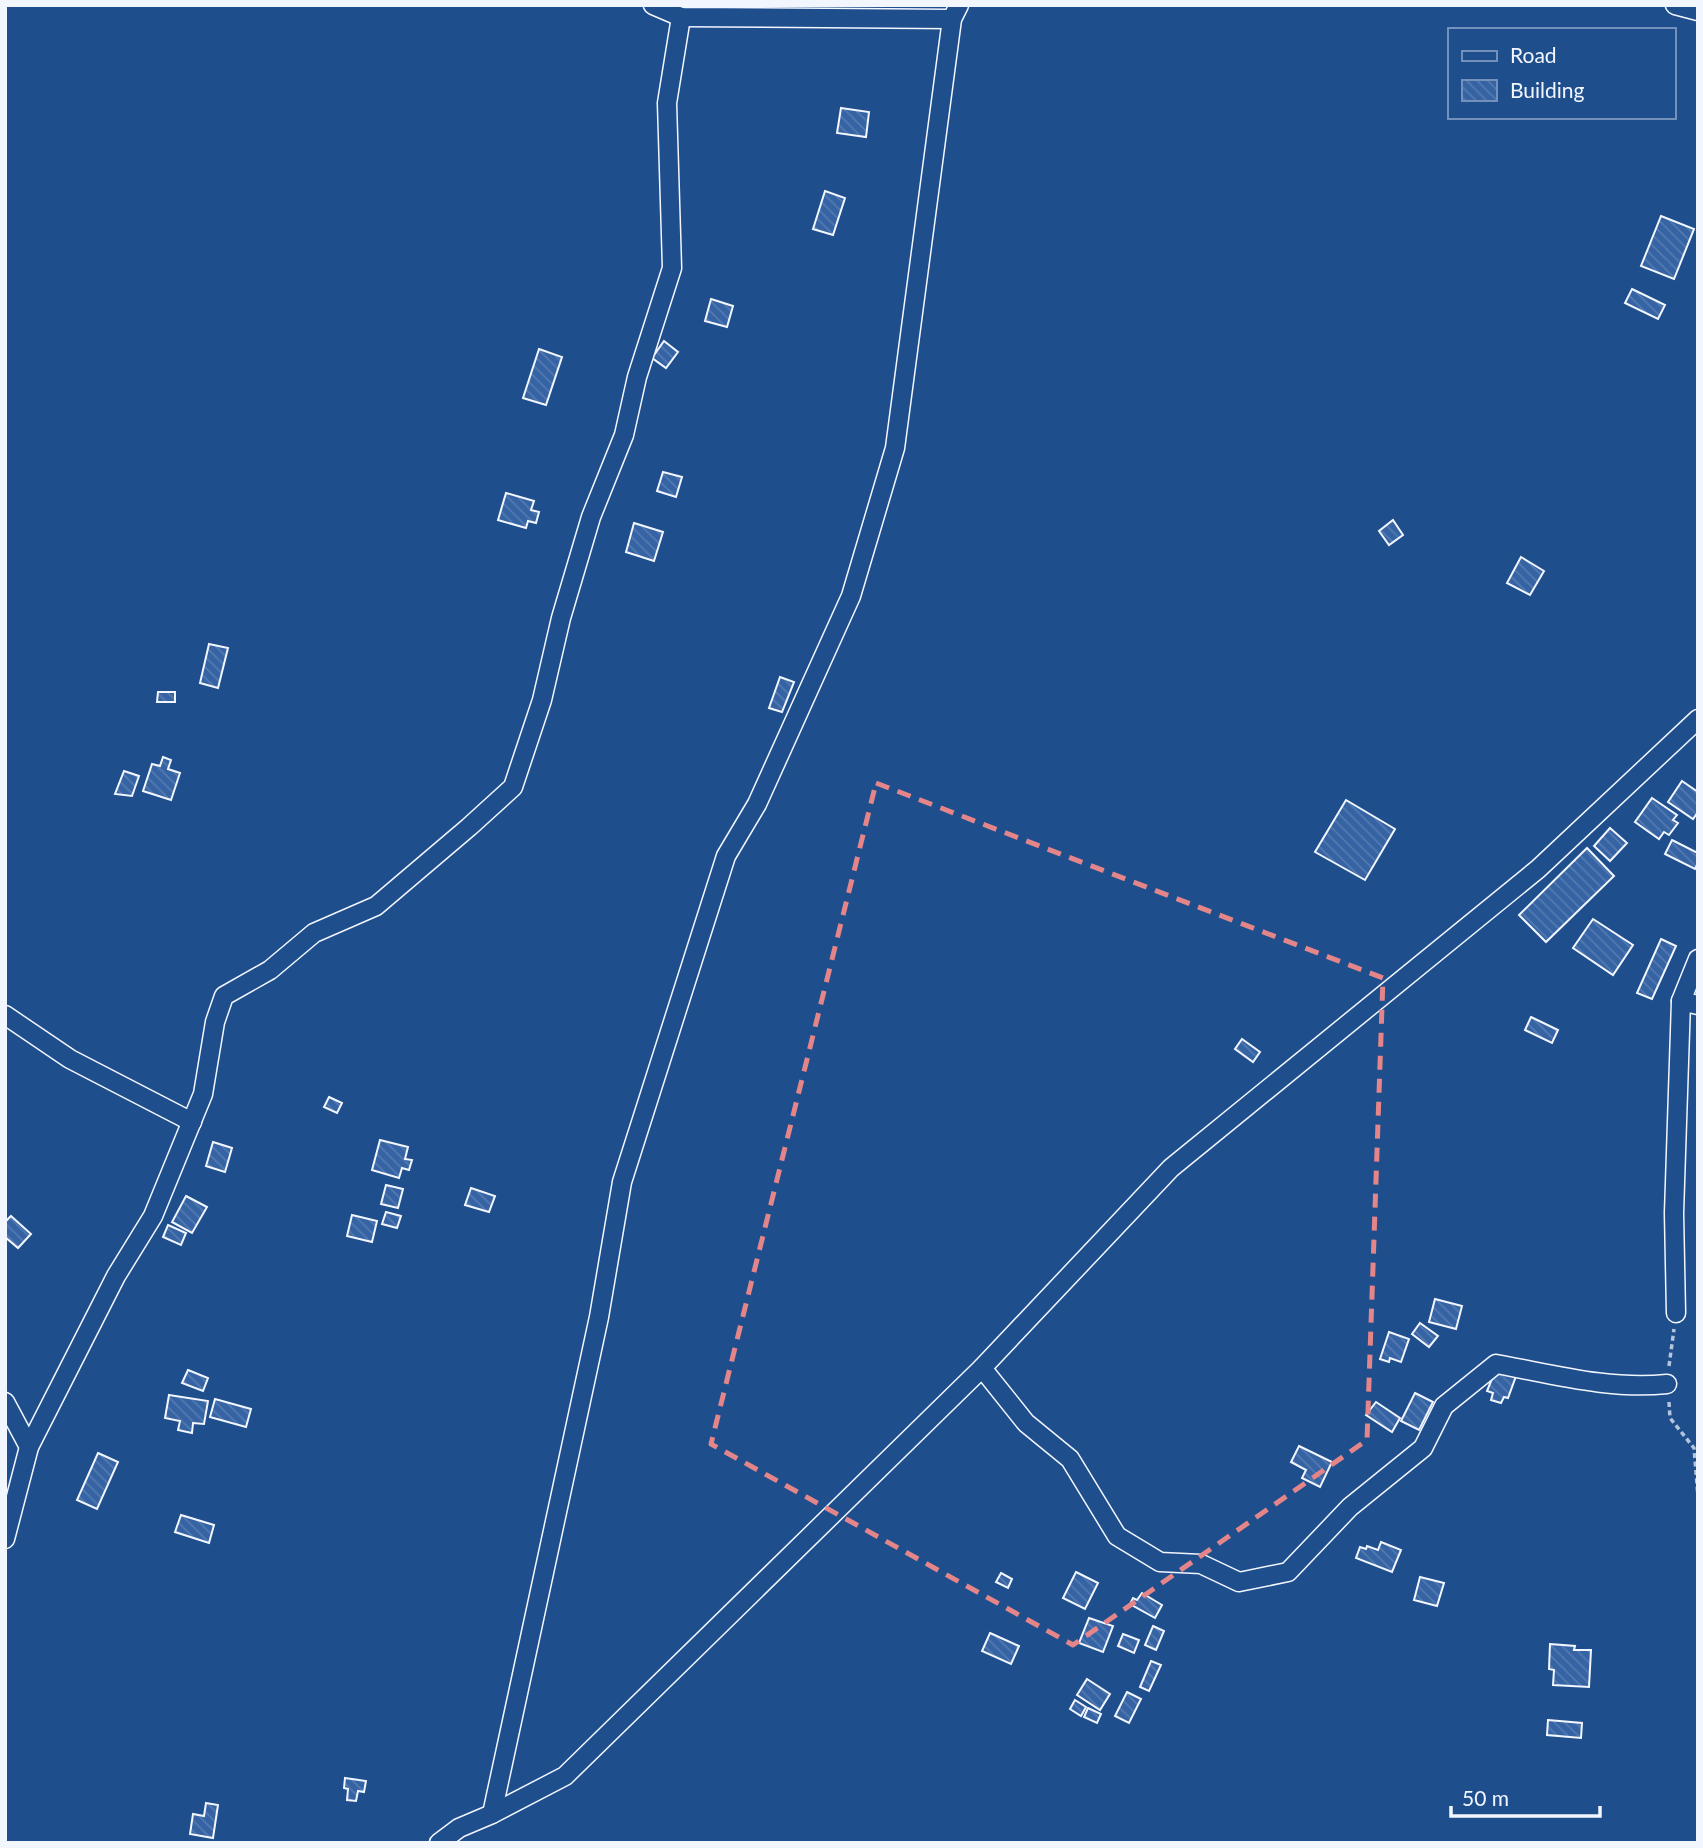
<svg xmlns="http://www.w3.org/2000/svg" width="1703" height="1848" font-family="Lato,sans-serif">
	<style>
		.building { fill: url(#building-back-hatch); stroke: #f2f6ff; stroke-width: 2 }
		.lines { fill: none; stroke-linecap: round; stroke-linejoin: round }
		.street-casing { stroke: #f2f6ff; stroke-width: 21 }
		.path { stroke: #b3c4dc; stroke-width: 3.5; stroke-dasharray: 5 3.5; stroke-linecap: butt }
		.street { stroke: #1f4e8c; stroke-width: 18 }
		.marked { fill: none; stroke: #e38589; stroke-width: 5; stroke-dasharray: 14 9; stroke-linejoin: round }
	</style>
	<defs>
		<pattern id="building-back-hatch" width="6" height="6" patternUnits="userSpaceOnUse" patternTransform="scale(1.75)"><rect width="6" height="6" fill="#3563a3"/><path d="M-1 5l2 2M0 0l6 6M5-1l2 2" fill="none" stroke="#537ab1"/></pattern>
	</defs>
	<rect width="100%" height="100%" fill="#1f4e8c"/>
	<g class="building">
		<polygon points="841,108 869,112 866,137 837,133"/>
		<polygon points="825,191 845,198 833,235 813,229"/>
		<polygon points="1661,216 1694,229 1674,279 1641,266"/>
		<polygon points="1632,289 1665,305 1658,319 1625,303"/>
		<polygon points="711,299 733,306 727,327 705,321"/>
		<polygon points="664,341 678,352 666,368 652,358"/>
		<polygon points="539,349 562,357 546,405 523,398"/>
		<polygon points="663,472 682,477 676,497 657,491"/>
		<polygon points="506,493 534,501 531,510 539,512 536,523 528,521 526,528 498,520"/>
		<polygon points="1393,520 1403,535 1389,545 1379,531"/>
		<polygon points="634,523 663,532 654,561 626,552"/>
		<polygon points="1521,557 1544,571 1530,595 1507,583"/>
		<polygon points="209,644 228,648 218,688 200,683"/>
		<polygon points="780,677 794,682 782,712 769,708"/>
		<polygon points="158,692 175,692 175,702 157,702"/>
		<polygon points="163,757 171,760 168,769 180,773 171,800 143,791 152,764 160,766"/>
		<polygon points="124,771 139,776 132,796 115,794"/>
		<polygon points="1682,781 1698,792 1698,812 1693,819 1668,802"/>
		<polygon points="1652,798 1677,815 1673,820 1678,823 1669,835 1664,832 1659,839 1635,822"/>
		<polygon points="1346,800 1395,829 1365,880 1315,852"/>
		<polygon points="1610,828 1627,843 1610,861 1594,846"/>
		<polygon points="1672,840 1698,853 1698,863 1695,869 1665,854"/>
		<polygon points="1587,848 1614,876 1546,942 1519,915"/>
		<polygon points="1593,919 1633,945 1613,975 1573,948"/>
		<polygon points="1661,939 1676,946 1652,999 1637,993"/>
		<polygon points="1531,1017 1558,1030 1552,1043 1525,1030"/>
		<polygon points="1242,1039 1260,1052 1253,1062 1235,1049"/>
		<polygon points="329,1097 342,1103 337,1113 324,1107"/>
		<polygon points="380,1140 408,1147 405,1159 412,1160 409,1170 402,1168 399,1178 372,1170"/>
		<polygon points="213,1142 232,1148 225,1172 206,1166"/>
		<polygon points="386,1185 403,1189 398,1208 381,1204"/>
		<polygon points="471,1188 495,1196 489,1212 465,1205"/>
		<polygon points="186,1196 207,1207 192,1233 172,1222"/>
		<polygon points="386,1212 401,1216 397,1228 382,1224"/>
		<polygon points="352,1215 377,1221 372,1242 347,1236"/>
		<polygon points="11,1216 31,1234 18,1248 5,1237 5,1222"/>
		<polygon points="168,1225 186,1233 181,1245 163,1237"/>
		<polygon points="1435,1299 1462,1306 1456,1329 1429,1322"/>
		<polygon points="1420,1323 1438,1336 1429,1347 1412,1334"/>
		<polygon points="1389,1332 1409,1339 1401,1362 1390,1358 1389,1362 1380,1359"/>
		<polygon points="1496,1369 1516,1376 1508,1398 1504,1397 1501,1403 1491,1400 1493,1393 1487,1391"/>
		<polygon points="188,1370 208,1378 203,1391 182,1383"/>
		<polygon points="1415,1393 1433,1402 1419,1430 1401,1421"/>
		<polygon points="169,1395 208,1401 204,1424 193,1423 192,1433 178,1430 180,1421 165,1418"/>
		<polygon points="215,1399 251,1409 246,1427 210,1417"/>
		<polygon points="1376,1402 1400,1418 1392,1432 1366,1415"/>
		<polygon points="1299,1446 1332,1462 1320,1487 1302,1478 1306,1470 1291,1462"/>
		<polygon points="98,1453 118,1462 97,1509 77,1500"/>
		<polygon points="181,1515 214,1525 209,1543 175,1532"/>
		<polygon points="1381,1542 1401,1550 1392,1572 1356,1558 1360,1547 1366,1549 1367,1546 1378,1550"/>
		<polygon points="1076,1572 1098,1583 1085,1609 1063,1598"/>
		<polygon points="1001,1573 1012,1579 1008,1588 996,1582"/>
		<polygon points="1420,1577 1444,1583 1437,1606 1414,1600"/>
		<polygon points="1142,1593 1162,1605 1155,1618 1130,1604 1133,1598 1137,1600"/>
		<polygon points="1089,1618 1113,1626 1103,1652 1079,1643"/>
		<polygon points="1153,1626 1164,1631 1156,1650 1145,1645"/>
		<polygon points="990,1633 1019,1646 1011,1664 982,1651"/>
		<polygon points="1123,1634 1139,1640 1134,1653 1118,1646"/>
		<polygon points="1550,1644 1575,1646 1574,1650 1591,1650 1589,1687 1553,1685 1554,1670 1549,1669"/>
		<polygon points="1151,1661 1161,1665 1149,1691 1140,1687"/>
		<polygon points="1087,1679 1110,1694 1100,1710 1077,1695"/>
		<polygon points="1127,1692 1141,1699 1129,1723 1115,1716"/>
		<polygon points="1075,1700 1086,1707 1081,1716 1070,1709"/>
		<polygon points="1088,1708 1101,1714 1097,1723 1084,1717"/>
		<polygon points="1548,1720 1582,1723 1581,1738 1547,1735"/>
		<polygon points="345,1778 366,1781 364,1792 358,1791 356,1801 347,1800 348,1789 344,1788"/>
		<polygon points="206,1803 218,1805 213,1838 190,1834 193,1814 204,1816"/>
	</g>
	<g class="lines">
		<g class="street-casing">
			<g id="street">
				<polyline points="653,5 681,17 952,19"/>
				<polyline points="1675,5 1698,11"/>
				<polyline points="1681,1001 1698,959"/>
				<polyline points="5,1015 70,1059 192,1122"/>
				<polyline points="1676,1313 1674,1213 1681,1001 1698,1005"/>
				<path d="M982,1368l44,55 44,36 47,77 43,26 41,2 38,18 49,-10 62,-65 73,-59 21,-42 52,-42c56,10 113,26 171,20"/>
				<polyline points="5,1402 29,1447"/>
				<polyline points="5,1539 29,1447 116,1276 153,1216 203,1094 215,1022 224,996 270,970 314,933 376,906 469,827 513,787 542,700 561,618 591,517 624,435 637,377 672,268 667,103 681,17"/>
				<polyline points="492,1814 599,1317 622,1182 726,856 757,804 851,596 895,448 952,19 959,5"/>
				<polyline points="439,1843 459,1828 492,1814 565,1776 982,1368 1171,1168 1538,869 1698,719"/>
			</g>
		</g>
		<g class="path">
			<polyline points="1669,1366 1674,1329"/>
			<polyline points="1669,1402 1670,1418 1694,1448 1698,1497"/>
		</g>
		<use href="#street" class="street"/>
	</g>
	<path class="marked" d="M876,783l507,195 -16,462 -294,205 -362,-201z"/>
	<rect width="1703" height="1848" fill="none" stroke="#f2f6ff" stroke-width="14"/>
	<rect x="1448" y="28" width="228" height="91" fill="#1f4e8c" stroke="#7391ba" stroke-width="2"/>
	<rect x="1462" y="51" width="35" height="10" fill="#1f4e8c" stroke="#7391ba" stroke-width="2"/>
	<text x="1510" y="63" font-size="21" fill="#f2f6ff">Road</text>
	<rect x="1462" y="80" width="35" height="21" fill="url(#building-back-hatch)" stroke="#7391ba" stroke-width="2"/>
	<text x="1510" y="98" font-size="21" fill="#f2f6ff">Building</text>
	<path d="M1451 1806v10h149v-10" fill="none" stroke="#f2f6ff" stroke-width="3.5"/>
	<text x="1462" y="1806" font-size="21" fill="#f2f6ff" stroke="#1f4e8c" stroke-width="5" paint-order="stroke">50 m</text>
</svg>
